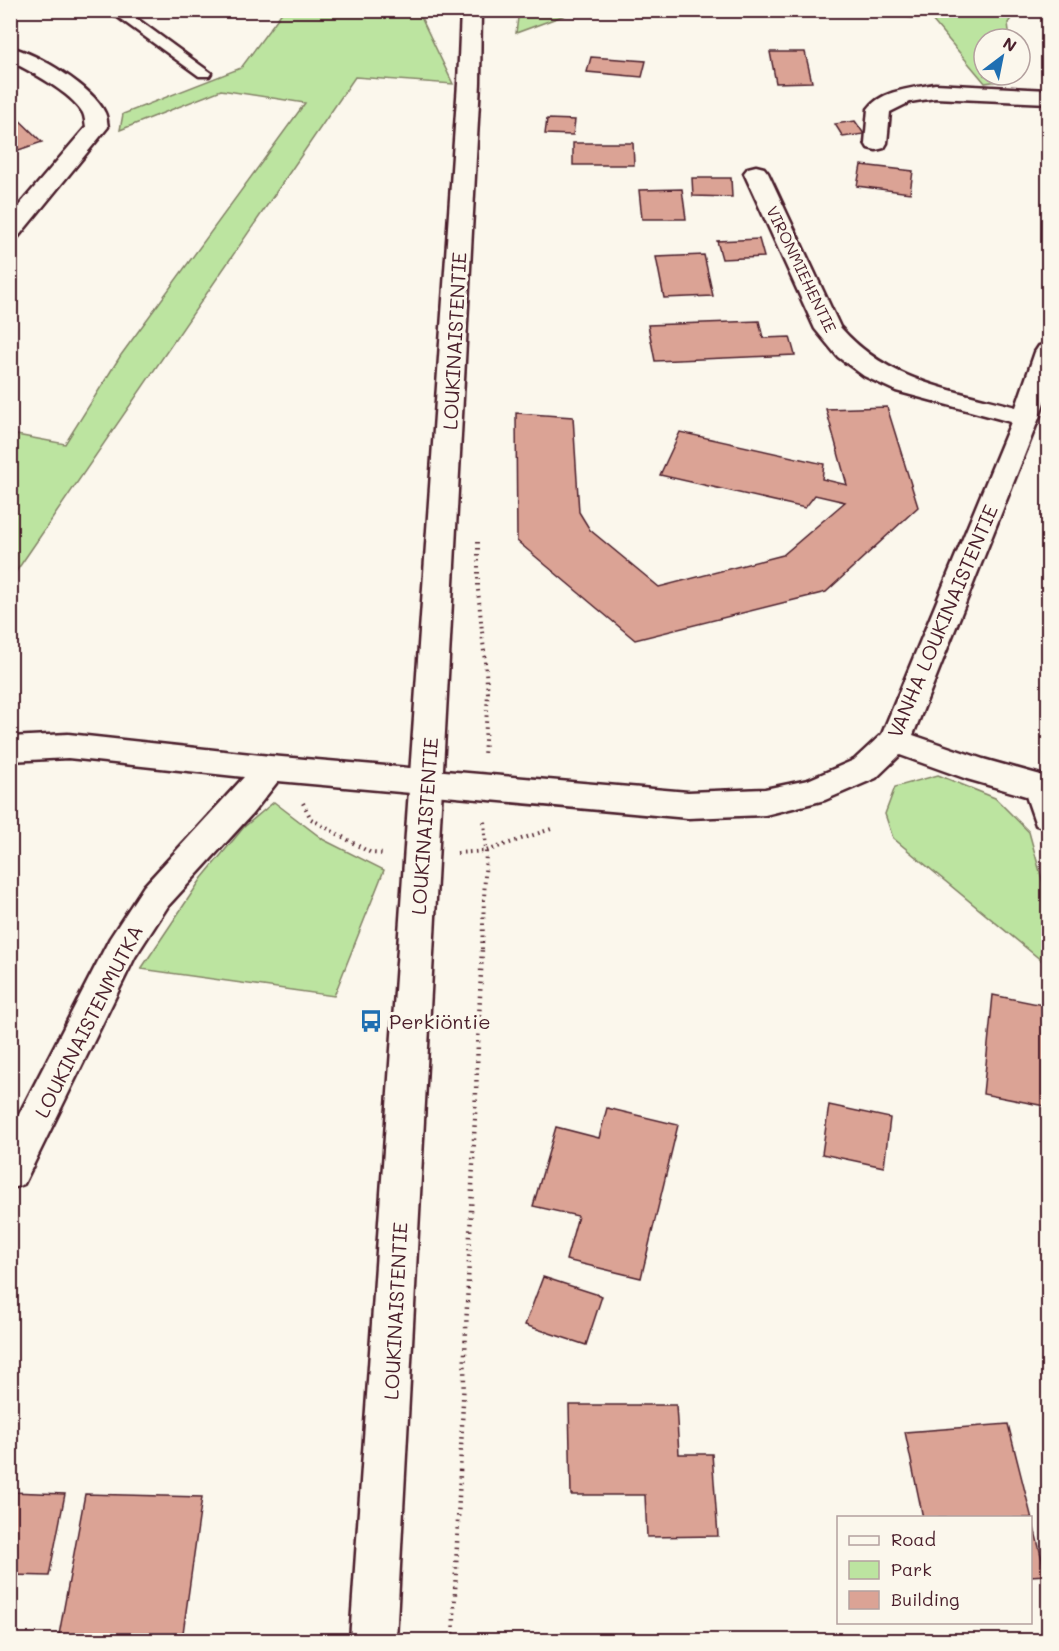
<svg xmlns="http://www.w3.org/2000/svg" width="1059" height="1651" font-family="Mali,sans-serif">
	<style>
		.green { fill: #bce4a0; stroke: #838266; stroke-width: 1.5 }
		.building { fill: #dba395; stroke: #4a1f2b; stroke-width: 1.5 }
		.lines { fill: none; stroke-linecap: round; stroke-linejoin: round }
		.lane-casing { stroke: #4a1f2b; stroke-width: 5 }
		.street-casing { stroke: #4a1f2b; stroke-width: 5 }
		.secondary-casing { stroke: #4a1f2b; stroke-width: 5 }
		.path-far1 { stroke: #4a1f2b; stroke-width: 4; stroke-dasharray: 1.5 4.5; stroke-linecap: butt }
		.path { stroke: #4a1f2b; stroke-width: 4.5; stroke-dasharray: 1.5 5; stroke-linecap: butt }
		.lane { fill: #fbf7ec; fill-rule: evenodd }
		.street { fill: #fbf7ec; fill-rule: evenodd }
		.secondary { fill: #fbf7ec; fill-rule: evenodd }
		.labels { text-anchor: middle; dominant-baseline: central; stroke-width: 6; stroke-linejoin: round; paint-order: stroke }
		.far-street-label { font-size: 16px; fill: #4a1f2b; stroke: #fbf7ec }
		.street-label { font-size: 20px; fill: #4a1f2b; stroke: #fbf7ec }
		.poi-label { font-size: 20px; fill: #4a1f2b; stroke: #fbf7ec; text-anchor: start }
	</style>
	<rect width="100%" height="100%" fill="#fbf7ec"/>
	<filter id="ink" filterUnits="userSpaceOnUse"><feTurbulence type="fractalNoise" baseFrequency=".0167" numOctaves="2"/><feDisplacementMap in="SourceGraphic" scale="12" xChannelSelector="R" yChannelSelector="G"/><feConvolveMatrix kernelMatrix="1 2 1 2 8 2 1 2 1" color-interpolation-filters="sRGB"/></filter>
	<g filter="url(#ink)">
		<g class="green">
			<polygon points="519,10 576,10 576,11 516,33"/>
			<polygon points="283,11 418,11 453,84 355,77 11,579 11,434 65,444 121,355 305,103 221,90 120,130 123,114 241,68"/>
			<polygon points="850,11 1016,11 1008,23 1010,39 984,39 984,75 1013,75 1013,79 985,83 932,20"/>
			<polygon points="938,775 995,798 1029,832 1048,901 1048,966 893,838 885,814 895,787"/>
			<polygon points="274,802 324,840 384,870 334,996 141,969 202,878 244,827"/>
		</g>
		<g class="building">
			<polygon points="770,52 805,52 812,82 776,83"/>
			<polygon points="591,57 646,61 642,77 587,72"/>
			<polygon points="10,111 42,142 10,153"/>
			<polygon points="547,119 575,120 573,135 545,134"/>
			<polygon points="855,121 864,134 843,137 835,124"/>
			<polygon points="573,143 633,143 634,165 573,165"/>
			<polygon points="861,165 913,171 910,193 857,186"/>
			<polygon points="692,178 731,178 732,197 693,196"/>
			<polygon points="682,189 686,219 642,219 639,190"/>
			<polygon points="759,239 764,257 722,259 717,241"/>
			<polygon points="704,255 713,296 664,298 656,257"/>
			<polygon points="759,321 763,338 790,337 795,355 655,361 648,325"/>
			<polygon points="887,407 918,507 826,592 635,640 517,541 516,413 573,417 579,512 590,530 659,587 783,555 845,502 815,495 805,508 660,475 680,432 824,464 822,479 847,485 826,409"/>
			<polygon points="993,995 1048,1006 1045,1106 983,1094"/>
			<polygon points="829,1105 890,1118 884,1167 822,1154"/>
			<polygon points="607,1108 678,1125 641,1278 566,1260 578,1216 533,1206 556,1127 599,1138"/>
			<polygon points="543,1277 602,1296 586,1345 525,1325"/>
			<polygon points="569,1405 676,1405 679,1454 712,1454 718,1536 647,1537 645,1495 571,1495"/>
			<polygon points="1008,1424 1046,1575 1030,1576 1030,1518 923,1518 905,1432"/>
			<polygon points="10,1492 65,1494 49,1576 10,1575"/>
			<polygon points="85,1494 202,1497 182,1640 58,1640"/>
		</g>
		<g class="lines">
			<g class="lane-casing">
				<polygon id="lane" points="108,10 125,10 211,73 209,76 199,76"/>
			</g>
			<g class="street-casing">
				<g id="street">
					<path d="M10,47c28,7 83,40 95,66 2,4 2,10 3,14l-90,110 -8,2v-23l76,-89c-1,-5 -1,-10 -3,-14 -11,-20 -53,-42 -73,-52z"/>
					<path d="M935,84l113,6v13l-113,-5 -25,4 -20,10 -3,31 -3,5 -8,2 -8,-2 -3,-5 3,-34c13,-19 46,-21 67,-25z"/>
					<path d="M756,166l8,2 4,5 72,154c48,55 109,62 176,80l19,-55 4,-6 9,-2v46l-9,28 -126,317 70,24 65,18v52l-12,-4 -10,-29 -59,-17 -67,-24 -24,23 -51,22 -60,15 -77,3 -410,-37 -26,33 -84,92 -33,51 -111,227 -14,5v-57l100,-194 34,-52 100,-109 -176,-19 -58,3v-24l58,-3 202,22 418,36 77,-3 43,-9 46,-20 28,-26 129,-312 -115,-31 -32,-15 -26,-19 -23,-28 -71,-156 4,-5z"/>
				</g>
			</g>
			<g class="secondary-casing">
				<polygon id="secondary" points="461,10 481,10 480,83 396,1640 350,1640 458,83"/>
			</g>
			<g class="path-far1">
				<polyline points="478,542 478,590 488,693 484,756"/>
				<polyline points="303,803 311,819 371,853 384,854"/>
				<polyline points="457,853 486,851 554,828"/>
				<polyline points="482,949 486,851 484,820"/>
			</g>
			<polyline class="path" points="453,1640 482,948"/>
			<use href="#lane" class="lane"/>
			<use href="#street" class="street"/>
			<use href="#secondary" class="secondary"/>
		</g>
	</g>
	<defs>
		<g id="bus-bare" transform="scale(1.8)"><path d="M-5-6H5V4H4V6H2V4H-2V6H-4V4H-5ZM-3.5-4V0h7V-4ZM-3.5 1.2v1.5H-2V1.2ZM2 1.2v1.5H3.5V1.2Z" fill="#1f6fb2" stroke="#fbf7ec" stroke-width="2.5" paint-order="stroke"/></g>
	</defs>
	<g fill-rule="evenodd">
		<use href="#bus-bare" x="371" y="1021"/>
	</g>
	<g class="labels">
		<g class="far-street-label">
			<text transform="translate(802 269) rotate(64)">VIRONMIEHENTIE</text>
		</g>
		<g class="street-label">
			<text transform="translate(454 341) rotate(-87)">LOUKINAISTENTIE</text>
			<text transform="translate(942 621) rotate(-67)">VANHA LOUKINAISTENTIE</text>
			<text transform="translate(424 826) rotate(-86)">LOUKINAISTENTIE</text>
			<text transform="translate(88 1021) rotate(-63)">LOUKINAISTENMUTKA</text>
			<text transform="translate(395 1311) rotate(-87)">LOUKINAISTENTIE</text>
		</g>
		<g class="poi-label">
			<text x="389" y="1021">Perkiöntie</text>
		</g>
	</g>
	<rect width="1059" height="1651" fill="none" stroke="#fbf7ec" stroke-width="36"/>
	<rect x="18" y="18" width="1023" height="1615" fill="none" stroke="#4a1f2b" stroke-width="2" filter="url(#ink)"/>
	<rect x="837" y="1516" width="195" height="108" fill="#fbf7ec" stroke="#b4a19f" stroke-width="1.5"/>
	<rect x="849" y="1536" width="30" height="9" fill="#fbf7ec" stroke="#b4a19f" stroke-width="1.5"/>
	<text x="891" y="1546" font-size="18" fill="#4a1f2b">Road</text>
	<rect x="849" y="1561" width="30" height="18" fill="#bce4a0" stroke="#b4a19f" stroke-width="1.5"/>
	<text x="891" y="1576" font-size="18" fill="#4a1f2b">Park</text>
	<rect x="849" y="1591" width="30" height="18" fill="#dba395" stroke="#b4a19f" stroke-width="1.5"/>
	<text x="891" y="1606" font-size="18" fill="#4a1f2b">Building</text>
	<g transform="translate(1002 57) rotate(32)"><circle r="28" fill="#fbf7ec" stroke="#b4a19f" stroke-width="1.5"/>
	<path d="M0-4.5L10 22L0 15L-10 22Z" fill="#1f6fb2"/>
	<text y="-9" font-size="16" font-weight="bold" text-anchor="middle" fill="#4a1f2b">N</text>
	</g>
</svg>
